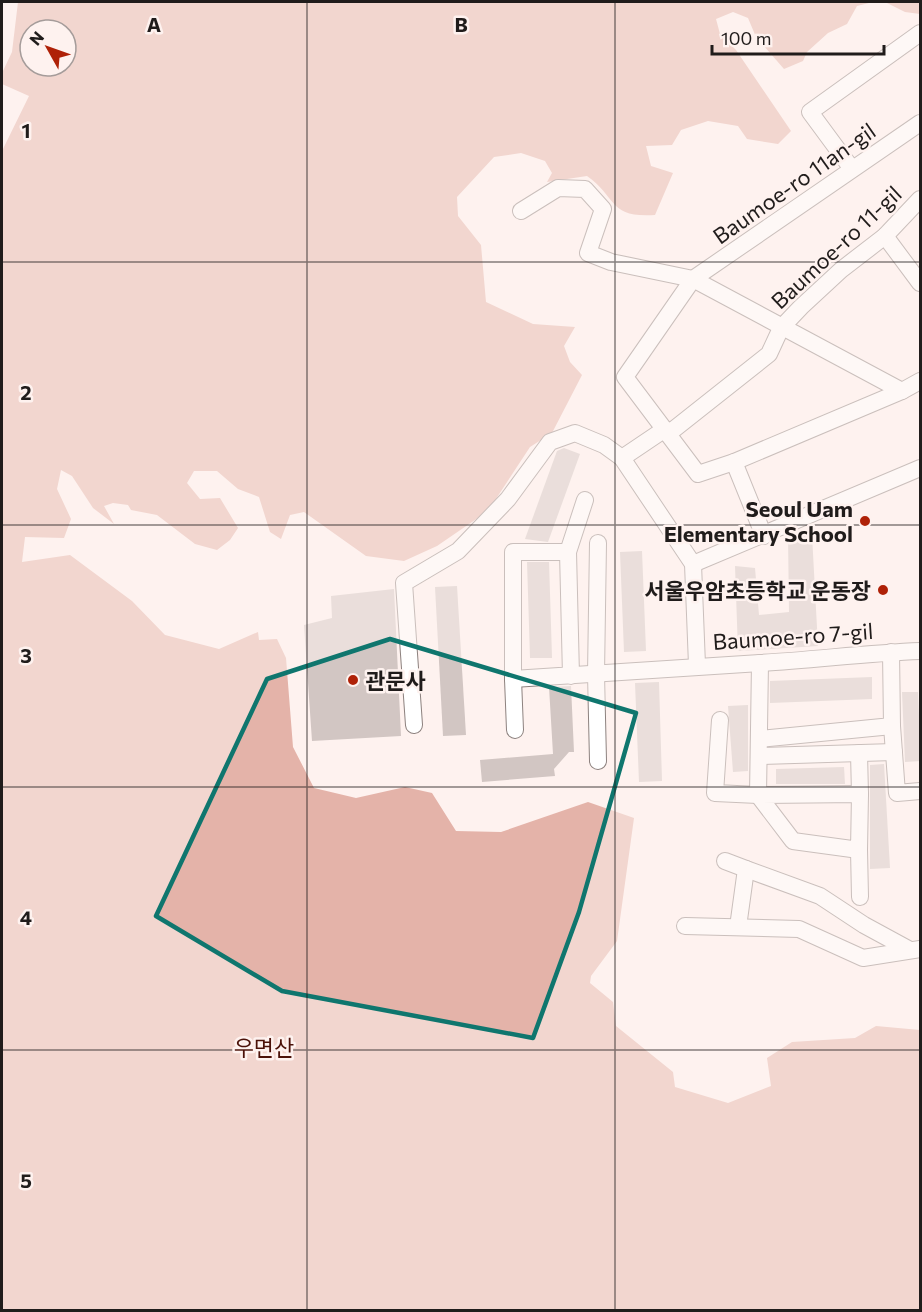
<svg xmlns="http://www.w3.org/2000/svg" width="922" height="1312" font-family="Commissioner,'Noto Sans KR',sans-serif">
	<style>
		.forest { fill: #e4b3a9; fill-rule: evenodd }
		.building { fill: #d2c6c3 }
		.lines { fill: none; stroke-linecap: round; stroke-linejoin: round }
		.minor-casing { stroke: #8d827f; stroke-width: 18 }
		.minor { stroke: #fff; stroke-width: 16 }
		.marked { fill: none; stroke: #0f766e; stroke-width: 4.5; stroke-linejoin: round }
		.grid { fill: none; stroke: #201c1b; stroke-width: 1.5; stroke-opacity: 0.55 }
		.poi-dot { fill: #af2107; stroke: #fef2ef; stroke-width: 2 }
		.labels { text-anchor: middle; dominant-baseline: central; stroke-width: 5; stroke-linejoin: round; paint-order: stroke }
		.street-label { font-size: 22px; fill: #201c1b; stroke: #fef2ef }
		.poi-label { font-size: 22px; font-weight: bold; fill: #201c1b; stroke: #fef2ef; text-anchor: end }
		.park-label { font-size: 22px; fill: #4c1209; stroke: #fef2ef }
		.grid-label { font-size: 20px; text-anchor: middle; font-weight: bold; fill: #201c1b; stroke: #fef2ef; stroke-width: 5; stroke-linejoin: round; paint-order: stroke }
	</style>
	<rect width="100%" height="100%" fill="#fef2ef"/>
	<g class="forest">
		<path d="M18,2h855l-16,4 -10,18 -19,9 -21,19 -4,9 -19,8 -28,-32 -8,-19 -15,-6 -17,7 4,15 16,16 55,81 -13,13 -31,-5 -9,-13 -30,-5 -27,9 -9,15 -26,1 5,20 22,7 -18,42c-47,3 -37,-17 -68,-39l-40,6 5,-9 -7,-12 -24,-8 -27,4 -37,40 1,19 23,29 5,57 47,22 42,3 -11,19 6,16 12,13 -30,58 -22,14 -42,64 -51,35 -33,15 -38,-5 -62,-44 -14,3 -9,24 -11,-7 -11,-35 -21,-8 -21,-18h-23l-7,12 13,16 20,-1 18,30 -8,12 -13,10 -22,-6 -38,-29 -26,-5 -3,-5 -15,-2 -9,3 10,18 -21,-16 -21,-32 -11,-6 -4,19 14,30 -7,19 -39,-1 -3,25 48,-7 62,46 33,34 54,14 39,-17 1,8 18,-1 9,19 7,89 21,41 42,10 49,-11 27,6 24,38 45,1 87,-30 46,16 -17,123 -26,35 -1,7 23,19 3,24 57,46 2,15 53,16 43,-17 -4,-28 25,-16 63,-4 21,-12 44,4v280h-918v-1159l27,-55 -27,-12v-11l10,-21zM30,30h36v36h-36z"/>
		<polygon points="885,2 920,2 920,14 905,12"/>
	</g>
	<g class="building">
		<polygon points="564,448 580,454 548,542 525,539 557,451"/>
		<polygon points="792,534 812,535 818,646 738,651 735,566 755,568 759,615 789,612 788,535"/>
		<polygon points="642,551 646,651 624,652 620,552"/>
		<polygon points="527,562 549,562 552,658 530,658"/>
		<polygon points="457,586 466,735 443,736 435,587"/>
		<polygon points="394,589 401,736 312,741 304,625 332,618 331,596"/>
		<polygon points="872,677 872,699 770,703 770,681"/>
		<polygon points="659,682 662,781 639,782 635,683"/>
		<polygon points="571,686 574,752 569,752 554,769 555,776 482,782 480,760 553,754 549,687"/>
		<polygon points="902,692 918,692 921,761 905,762"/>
		<polygon points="748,705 748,771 733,772 728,706"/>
		<polygon points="884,764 890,868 870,869 870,765"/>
		<polygon points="844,767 845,784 776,784 776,769"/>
	</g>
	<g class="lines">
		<g class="minor-casing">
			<g id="minor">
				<polyline points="920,123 693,279 625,377 698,474 734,462 902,391 920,381"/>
				<polyline points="852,169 810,112 920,33"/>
				<polyline points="521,211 558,188 585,189 603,209 588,253 611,262 693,279 902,391"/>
				<polyline points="885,236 920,283"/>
				<polyline points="668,434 769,354 781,328 801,307 841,270 885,236 920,199"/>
				<polyline points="622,458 665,429"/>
				<polyline points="734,462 764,536"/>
				<polyline points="568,552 585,500"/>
				<polyline points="693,564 920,468"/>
				<path d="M571,676l-3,-124h-55v127c83,-5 165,-11 247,-16 54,-3 107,-10 160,-12"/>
				<polyline points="513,679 515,730"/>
				<polyline points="720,720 715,793 758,795 760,663"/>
				<polyline points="414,725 404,583 458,551 508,499 550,442 575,433 604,445 622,458 693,564 697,665"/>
				<polyline points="892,726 897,793 920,791"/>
				<polyline points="759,739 892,726 891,652"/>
				<polyline points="859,753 860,794"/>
				<polyline points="759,756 894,752"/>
				<polyline points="598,761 596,674 598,543"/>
				<polygon points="860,794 859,850 793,841 758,795"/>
				<polyline points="859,850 860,897"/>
				<polyline points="725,861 746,869 738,927"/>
				<polyline points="746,869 820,896 864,925 910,950"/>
				<polyline points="685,926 799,929 863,958 920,949"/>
			</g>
		</g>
		<use href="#minor" class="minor"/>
	</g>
	<path d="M0 0H922V1312H0ZM390,639l246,74 -57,199 -46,126 -251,-47 -126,-75 111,-237z" fill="#fef2ef" fill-opacity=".55" fill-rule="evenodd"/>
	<path class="marked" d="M390,639l246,74 -57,199 -46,126 -251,-47 -126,-75 111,-237z"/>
	<path class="grid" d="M307,2v1308M615,2v1308M2,262h918M2,525h918M2,787h918M2,1050h918"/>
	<g class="poi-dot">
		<circle cx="865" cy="521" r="6"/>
		<circle cx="883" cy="590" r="6"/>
		<circle cx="353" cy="680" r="6"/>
	</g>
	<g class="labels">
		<g class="street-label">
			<text transform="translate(794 183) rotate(-35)">Baumoe-ro 11an-gil</text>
			<text transform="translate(836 247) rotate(-43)">Baumoe-ro 11-gil</text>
			<text transform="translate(793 636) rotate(-4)">Baumoe-ro 7-gil</text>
		</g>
		<g class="poi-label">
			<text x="853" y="508">Seoul Uam<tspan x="853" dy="25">Elementary School</tspan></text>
			<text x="871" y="590">서울우암초등학교 운동장</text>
			<text x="365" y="680" text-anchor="start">관문사</text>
		</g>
		<g class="park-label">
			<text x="264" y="1047">우면산</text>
		</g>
	</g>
	<g class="grid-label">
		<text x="154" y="32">A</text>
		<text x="461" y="32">B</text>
		<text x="26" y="138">1</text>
		<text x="26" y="400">2</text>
		<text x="26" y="663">3</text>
		<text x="26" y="925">4</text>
		<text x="26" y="1188">5</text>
	</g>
	<rect width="922" height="1312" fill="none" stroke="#201c1b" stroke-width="6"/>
	<g transform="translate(48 48) rotate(310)"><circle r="28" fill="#fef2ef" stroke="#a59c9a" stroke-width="1.5"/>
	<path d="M0-4.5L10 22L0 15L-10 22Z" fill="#af2107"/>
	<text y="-9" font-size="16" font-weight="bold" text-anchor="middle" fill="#201c1b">N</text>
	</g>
	<path d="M712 45v9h172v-9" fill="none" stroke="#201c1b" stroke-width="3"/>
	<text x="721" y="45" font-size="18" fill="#201c1b" stroke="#fef2ef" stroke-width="4.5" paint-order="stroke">100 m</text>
</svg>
